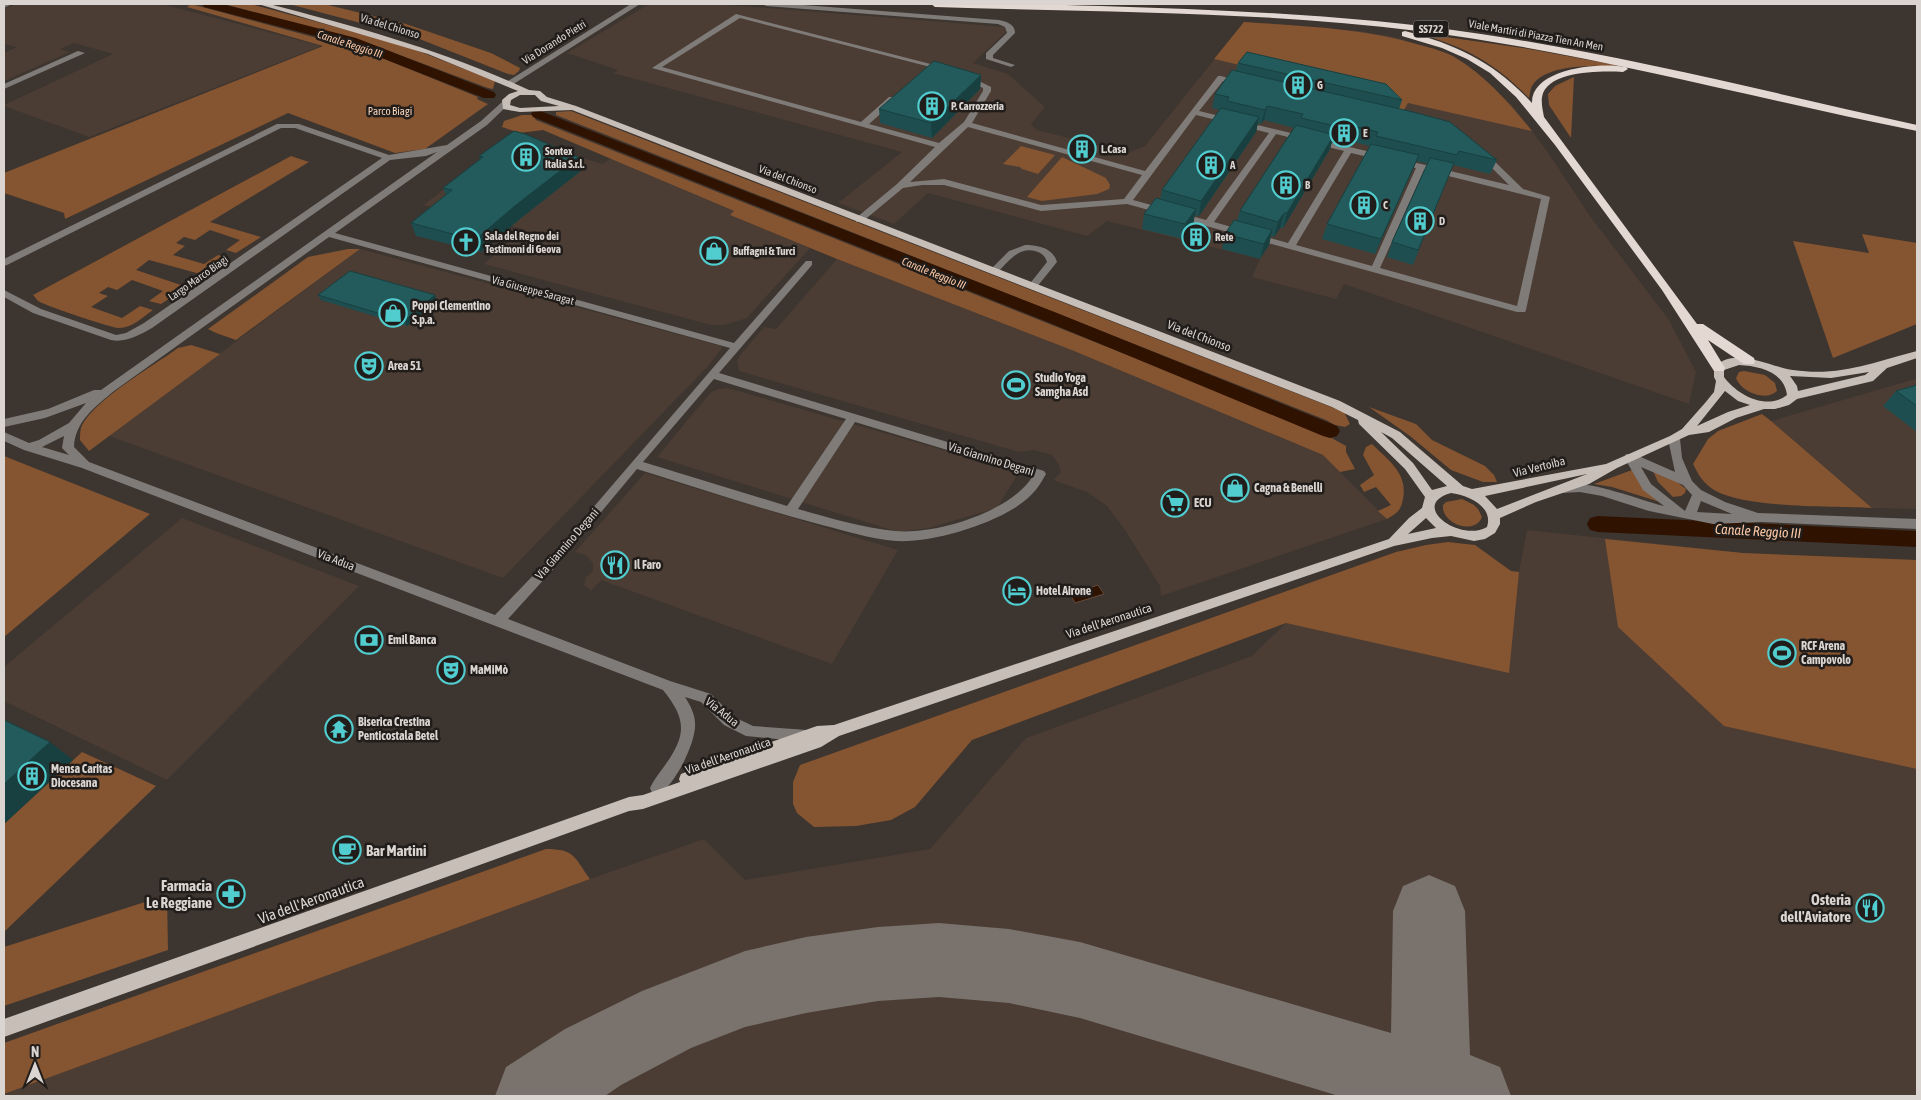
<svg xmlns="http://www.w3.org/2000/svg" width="1921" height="1100" font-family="'Asap Condensed',sans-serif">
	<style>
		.built { fill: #4b3d34 }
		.green { fill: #855431 }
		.water { fill: #2f1200; stroke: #634c3f }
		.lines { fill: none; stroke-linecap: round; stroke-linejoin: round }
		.canal { fill: #2f1200; fill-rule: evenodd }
		.taxiway { fill: #79726d; fill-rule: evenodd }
		.minor { fill: #7f7b78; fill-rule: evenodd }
		.major { fill: #c7beb8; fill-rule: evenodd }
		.highway { fill: #e4d9d2; fill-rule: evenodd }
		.wall { fill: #1e4e4f }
		.shaded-wall { fill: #184040 }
		.building { fill: #235b5c; stroke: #184040 }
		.labels { text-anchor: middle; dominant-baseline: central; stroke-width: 5; stroke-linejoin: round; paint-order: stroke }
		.far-street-label { font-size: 11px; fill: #dbd5d2; stroke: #211d1b }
		.shield { fill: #211d1b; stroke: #a39e9b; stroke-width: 1 }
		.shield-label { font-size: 11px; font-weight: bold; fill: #dbd5d2 }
		.far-water-label { font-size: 11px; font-style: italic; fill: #fcc8a5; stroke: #211d1b }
		.far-poi-label { font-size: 11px; font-weight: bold; fill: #dbd5d2; stroke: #211d1b; text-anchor: start }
		.far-park-label { font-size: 11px; fill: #f5d2ba; stroke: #211d1b }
		.poi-label { font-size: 12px; font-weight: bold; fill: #dbd5d2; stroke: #211d1b; text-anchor: start }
		.street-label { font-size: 12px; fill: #dbd5d2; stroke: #211d1b }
		.water-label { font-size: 14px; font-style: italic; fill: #fcc8a5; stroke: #211d1b }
		.near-poi-label { font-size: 15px; font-weight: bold; fill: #dbd5d2; stroke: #211d1b; text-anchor: end }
		.near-street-label { font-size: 15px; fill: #dbd5d2; stroke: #211d1b }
	</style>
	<rect width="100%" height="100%" fill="#3d352f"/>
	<g class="built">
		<polygon points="16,4 162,4 321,46 89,137 4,106 4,105 113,54 74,43 60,49 70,52 4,81 4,53 17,47 4,44 4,9"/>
		<polygon points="649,4 718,4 1005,27 1006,32 973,63 1008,74 1045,107 1031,124 1037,130 1128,153 1145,146 1244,22 1360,31 1394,37 1455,57 1484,79 1512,105 1547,151 1590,216 1669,320 1696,372 1689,404 1344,284 1336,299 1252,277 1260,259 1107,221 1087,236 928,193 894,224 838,203 902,152 613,73 618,70 567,53"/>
		<polygon points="516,136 602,164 612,158 735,212 730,215 810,248 747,318 724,325 711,325 484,264 523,229 423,205"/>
		<polygon points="360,249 721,346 722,348 708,366 503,578 109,436"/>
		<polygon points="837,259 1074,351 1323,455 1387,519 1161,596 1160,586 1125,530 1107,506 1087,492 1053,480 1061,472 1058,463 1052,455 1034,450 1019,452 739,371 737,362 740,355 764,327 776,329"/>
		<polygon points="1915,379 1917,380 1917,509 1872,508 1771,421"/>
		<polygon points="728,388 1019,472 997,508 929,528 898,532 657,457 710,393 718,389"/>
		<polygon points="645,473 898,550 832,664 601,580 591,591 584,585 586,577 593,571 593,563 585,555 575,552"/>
		<polygon points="182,518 359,586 167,780 4,701 4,667"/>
		<polygon points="1527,530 1743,553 1917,560 1917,1096 4,1096 4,1094 590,879 704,839 745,880 930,849 1026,738 1252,656 1286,623 1456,561 1519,572"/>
	</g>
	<g class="green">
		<polygon points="191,4 365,51 478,97 477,99 488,104 425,149 395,153 288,113 65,219 64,213 4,193 4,173 323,46 187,7"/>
		<polygon points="224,4 250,4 403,45 495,81 493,89 488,88 365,42"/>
		<polygon points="289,4 324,4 406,24 491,53 520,68 519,71 514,75 508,74 417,38"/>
		<path d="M1244,22c59,4 119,6 176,23 12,3 26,7 36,13 30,18 54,46 76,73l-124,-28 -7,12 -20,-17 -167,-39z"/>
		<path d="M1418,33l111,16 92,17c-24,0 -75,-3 -89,20 -2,4 -2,8 -3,12 -36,-37 -63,-50 -111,-65z"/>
		<polygon points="1574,77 1571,138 1549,105 1548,94 1555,86"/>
		<polygon points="571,111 1344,412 1350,424 1345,427 1335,425 1326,420 556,115 556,112"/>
		<polygon points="522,115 533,115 536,120 1319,431 1346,446 1346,452 1355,469 1340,472 1323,455 1074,351 837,259 730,215 734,211 543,130 519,133 502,127 504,121"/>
		<polygon points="1021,146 1055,155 1038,174 1022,169 1020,167 1003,164"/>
		<path d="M291,156l18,6 -99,60 51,15 -25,16 -10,-3 14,-10 -30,-10 -15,10 -11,-3 -8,6 9,3 -12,9 31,9 14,-9 10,3 -24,17 -55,-15 -13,10 51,17 -26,17 -12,-3 14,-10 -31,-11 -15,10 -9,-3 -9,6 9,3 -17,11 31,11 18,-12 13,4c-10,7 -21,18 -34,18 -8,0 -75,-23 -81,-27 -2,-2 -3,-4 -5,-6z"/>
		<polygon points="1062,157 1106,178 1110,185 1109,189 1097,194 1042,201 1027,197"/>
		<polygon points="1862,234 1917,243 1917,324 1833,358 1793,241 1869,253"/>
		<polygon points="348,249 360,249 236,340 216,333 208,329 308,257"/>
		<path d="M191,345l29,9 -131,97 -9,-11c0,-5 0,-11 2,-15 15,-27 70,-58 96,-77z"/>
		<path d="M1744,371l21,4 10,8 2,8c-11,11 -36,1 -41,-13l3,-6z"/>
		<polygon points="1369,407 1416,424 1432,440 1485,466 1494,475 1497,482 1483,482 1451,470 1410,436"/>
		<path d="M1762,414l9,7 101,87c-38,-2 -132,1 -161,-20 -9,-7 -13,-14 -18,-24l15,-25 10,-8z"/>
		<path d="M1372,444c17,17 36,29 31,55 -2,12 -7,15 -16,20l-9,-8 13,-6 -15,-18 -12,5 -4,-7 14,-10 -11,-20 3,-8z"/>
		<polygon points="4,456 150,514 4,637"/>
		<polygon points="1632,470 1660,502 1612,487 1594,484"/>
		<polygon points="1653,471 1676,481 1686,489 1685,493 1681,496 1673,497 1658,482"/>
		<path d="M1462,499l12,6 4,4 4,8c-7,19 -41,7 -39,-12l3,-3z"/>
		<polygon points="1605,539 1743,553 1917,560 1917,769 1724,726 1618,627"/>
		<polygon points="1448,542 1475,545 1511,571 1519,572 1509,673 1286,623 972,740 915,807 891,820 856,826 814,827 797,813 793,804 793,782 800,765 1396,552 1426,545"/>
		<polygon points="82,752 156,786 4,932 4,824"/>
		<path d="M546,849c29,0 28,8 44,30l-586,215v-51z"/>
		<polygon points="167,895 168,950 4,1006 4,947"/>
	</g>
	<polygon class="water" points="1098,585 1104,594 1075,603 1070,594"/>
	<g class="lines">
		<g class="canal">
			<polygon points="202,4 222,4 356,38 494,92 496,95 494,98 484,98 346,44 204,7"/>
			<polygon points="538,110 1057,313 1337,426 1340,431 1337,436 1330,438 1323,436 1045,321 533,117 531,114 533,111"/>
			<polygon points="1598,516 1917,531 1917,547 1598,532 1590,530 1587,524 1590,518"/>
		</g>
		<polygon class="taxiway" points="1429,875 1455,886 1465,911 1470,1055 1500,1067 1511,1096 1339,1096 1080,1018 1009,1003 939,997 878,1001 806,1013 745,1027 691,1048 621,1085 605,1096 495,1096 506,1067 565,1029 642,991 745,951 806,937 878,927 939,923 1009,929 1080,942 1391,1033 1393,911 1403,886"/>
		<g class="minor">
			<polygon points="4,4 12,4 4,8"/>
			<polygon points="631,4 640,4 512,85 505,83"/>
			<path d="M762,4h28l209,16c8,2 16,4 16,13l-22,22v3l22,7 -4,2 -25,-8v-6l21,-20 -2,-6 -7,-3 -232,-18z"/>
			<path d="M736,14l214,55 -4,2 -206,-53 -78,49 199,55 28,-25h6v4l-26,23 70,19 25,-21 19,-31v-3l-21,-10 -1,-2 4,-2 26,13v4l-19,32 173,48 73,-95h3l25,7 -4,2 -19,-4 -24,30 310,74 -30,-30 7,-2 37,36 27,8 -24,113 -1,2h-8l-390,-108 -86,7 -97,-26h-22l-19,3 -41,34h-6v-4l41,-34 38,-37 -283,-79zM1196,115l73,18 -63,87 -73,-20zM968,127l174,48 -18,24 -83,6 -97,-26 -34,3zM1276,134l68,17 -56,92 -74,-21zM1351,153l65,15 -44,98 -76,-21zM1424,170l117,29 -24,107 -137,-38z"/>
			<polygon points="78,51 85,53 4,89 4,84"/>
			<path d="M502,102l7,2 -22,21 -152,108 399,110 72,-82h6v4l-93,108 325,98 2,3c-5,9 -10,17 -18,24 -28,25 -94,45 -132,43 -25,-2 -50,-10 -74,-16 -62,-16 -123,-37 -185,-56l-80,96 -49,54 162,62 41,13 23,23 19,9 54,4 5,2 2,4 -2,4 -5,2 -61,-6 -22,-11 -23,-23 -16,-5c5,8 10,17 10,26 2,18 -21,65 -38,72l-5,-2 -2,-5c3,-7 8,-13 13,-20 23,-32 25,-47 0,-78l-581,-222 -58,-18 -20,-9v-9l25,11 10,-3 30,-17 17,-20 -41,15 -41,9v-8l44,-10 46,-19h7l336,-238 -11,4 -36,4 -238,168c-12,7 -27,15 -41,12l-78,-27 -29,-16v-7l37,19 75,26 10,-2 18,-10 238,-165 -87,-30h-14l-274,137 -3,1v-7l273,-135h22l90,31 58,-10 34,-24zM329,237l401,111 -181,211 -54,56 -406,-153 -15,-15c1,-26 22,-41 40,-56zM714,379l132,40 -59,87 -144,-44zM855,422l178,54c-22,36 -98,59 -138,55 -32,-3 -65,-13 -97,-22zM64,436l-2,12 7,7 -27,-8z"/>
			<path d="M1025,245c13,0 28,3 32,17l-21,26 -3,1 -5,-3 19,-24c-2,-6 -5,-9 -12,-11 -17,-4 -27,11 -38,22h-6l-2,-2 20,-20z"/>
			<path d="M1674,435l6,4 2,19 10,23 9,9 24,12 33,11 159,6v10l-156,-7 -48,2 -64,-13 -47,-15 -22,-4 -18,1 -6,-4c12,-18 89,13 108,17l-21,-16 -19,-33 2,-3h8l41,18 -7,-33zM1641,467l42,18 9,10 -7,16 -34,-27zM1701,501l31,13 -35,-2z"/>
		</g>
		<path class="major" d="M258,4h11c89,23 176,47 260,86l11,1 7,6 29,9 764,295 60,31 63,54 9,3 134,-25 64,-28 12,-7 23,-26 9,-11 2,-11 -2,-4v-9c18,-23 57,-1 79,2 47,7 81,-8 124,-19v7l-30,10 -14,13 -76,18 -8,6 -14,4h-11l-28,9 -27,14 -20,3 -72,33 -28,16 -53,18 -36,16v6l-5,9 -10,6 -11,2 -23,-5 -19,2 -38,8 -555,190 -18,11 -178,62 -14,2 -625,226v-18l625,-222 14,-2 37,-13 -1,-3 2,-5 5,-2 131,-46 17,-1 555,-186 20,-21 13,-10 3,-11 -20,-28 -46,-45 -1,-4 -26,-13 -760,-297 -52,2 -17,-3 -1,-9 7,-6 9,-3 -90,-37zM520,95h15l6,6 18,5 -39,2 -10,-3 1,-5zM1739,365c21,1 45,7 48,30 -20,16 -50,0 -63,-18v-7zM1869,372l-4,3 -67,16 -1,-5 -7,-10 41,2zM1725,391l13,10 12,4 -22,7 -31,14zM1381,432l11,6 55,48 -15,4 -19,-27zM1587,474l-90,35 -12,-13zM1451,493c16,2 43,13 36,34 -27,16 -79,-22 -36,-34zM1426,518l10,10 -28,6z"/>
		<g class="highway">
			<path d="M931,4c56,-3 114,1 170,2 127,4 254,9 380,28 147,22 291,59 436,91v6c-166,-33 -330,-79 -499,-100 -160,-20 -322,-19 -483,-24z"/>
			<path d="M1405,31c53,14 90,32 127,72 -1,-35 69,-41 94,-36l2,2 -5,3c-21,-1 -76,-2 -81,25 -1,6 1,14 2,20l153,207h6l51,34 1,3 -1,3h-10l-36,-24 17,28 -1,3h-10l-52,-81 -107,-145 -39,-48 -26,-24 -23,-14 -25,-11 -40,-12v-4z"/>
		</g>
	</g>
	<g class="wall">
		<polygon points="1238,63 1402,100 1399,109 1497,160 1490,174 1453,165 1413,265 1387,257 1392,242 1428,164 1416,161 1375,254 1322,239 1327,224 1370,146 1337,138 1334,141 1332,141 1330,149 1283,228 1280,228 1274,237 1271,236 1269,245 1260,259 1222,249 1225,234 1237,221 1240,211 1294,128 1264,120 1261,124 1258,123 1256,132 1199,216 1195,215 1193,224 1183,239 1142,229 1144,214 1160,200 1162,190 1220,110 1212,108 1215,94 1236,71"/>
		<polygon points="981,75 980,89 932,138 880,123 879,109"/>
		<polygon points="479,156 582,170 521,218 481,252 416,236 411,223 446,195 443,188 480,159"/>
		<polygon points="318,295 435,295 437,301 407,326 321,300"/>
		<polygon points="1917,385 1917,432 1883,406 1896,391"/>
	</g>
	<g class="shaded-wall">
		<polygon points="981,75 980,89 932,138 931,123"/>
		<polygon points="1267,106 1264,120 1261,124 1265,110"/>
		<polygon points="1259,117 1256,132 1199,216 1201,201"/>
		<polygon points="1341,123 1337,138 1334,141 1339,127"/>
		<polygon points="1334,135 1330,149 1283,228 1287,213"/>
		<polygon points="1419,155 1413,169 1375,254 1381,239"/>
		<polygon points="578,157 582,170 521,218 481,252 475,240 516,205"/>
		<polygon points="1196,209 1193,224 1183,239 1185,224"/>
		<polygon points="1284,213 1280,228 1274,237 1278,222"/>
		<polygon points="1272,230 1269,245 1260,259 1264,244"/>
		<polygon points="435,295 437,301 407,326 404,321"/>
		<polygon points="50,742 73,760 4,824 4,784"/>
	</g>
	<g class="building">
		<polygon points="1247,52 1386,84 1402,100 1238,63"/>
		<polygon points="934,61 981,75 931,123 879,109"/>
		<polygon points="1232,70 1413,112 1450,122 1497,160 1459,151 1457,155 1376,136 1378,132 1341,123 1339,127 1301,118 1303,114 1267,106 1265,110 1227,101 1229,97 1215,94"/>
		<polygon points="1221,108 1259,117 1201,201 1162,190"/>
		<polygon points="1296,125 1334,135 1287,213 1284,213 1278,222 1240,211"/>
		<polygon points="514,131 525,134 578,157 516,205 475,240 411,223 452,190 443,188 483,157 479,156"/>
		<polygon points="1371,144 1419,155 1381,239 1327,224"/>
		<polygon points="1430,158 1454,163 1418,250 1392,242"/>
		<polygon points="1156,198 1196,209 1185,224 1144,214"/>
		<polygon points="1234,220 1272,230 1264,244 1225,234"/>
		<polygon points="350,271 435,295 404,321 318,295"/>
		<polygon points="1917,385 1917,406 1896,391"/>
		<polygon points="4,720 50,742 4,784"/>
	</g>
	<defs>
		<g id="building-ring" transform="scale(1.4375)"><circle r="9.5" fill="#211d1b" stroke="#52cdcf" stroke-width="1.5"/><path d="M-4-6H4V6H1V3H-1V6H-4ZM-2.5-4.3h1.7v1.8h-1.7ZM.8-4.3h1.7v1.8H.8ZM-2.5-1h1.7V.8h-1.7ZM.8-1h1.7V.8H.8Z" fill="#52cdcf"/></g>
		<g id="church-ring" transform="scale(1.4375)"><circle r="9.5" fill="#211d1b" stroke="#52cdcf" stroke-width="1.5"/><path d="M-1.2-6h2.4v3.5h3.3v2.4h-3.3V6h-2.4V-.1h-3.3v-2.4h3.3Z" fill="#52cdcf"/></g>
		<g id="shop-ring" transform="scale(1.4375)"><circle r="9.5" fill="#211d1b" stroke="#52cdcf" stroke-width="1.5"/><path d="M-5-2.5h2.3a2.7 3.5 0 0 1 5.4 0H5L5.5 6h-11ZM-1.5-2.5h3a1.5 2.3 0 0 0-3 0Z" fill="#52cdcf"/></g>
		<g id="theatre-ring" transform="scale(1.4375)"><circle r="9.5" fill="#211d1b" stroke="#52cdcf" stroke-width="1.5"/><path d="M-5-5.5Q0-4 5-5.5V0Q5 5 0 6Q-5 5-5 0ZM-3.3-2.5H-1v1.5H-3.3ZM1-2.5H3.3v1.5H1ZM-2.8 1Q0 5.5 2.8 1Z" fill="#52cdcf"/></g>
		<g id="stadium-ring" transform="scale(1.4375)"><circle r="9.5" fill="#211d1b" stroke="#52cdcf" stroke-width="1.5"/><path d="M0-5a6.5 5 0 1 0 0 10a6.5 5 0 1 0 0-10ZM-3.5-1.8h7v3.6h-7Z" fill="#52cdcf"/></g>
		<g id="supermarket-ring" transform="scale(1.4375)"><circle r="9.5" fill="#211d1b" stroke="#52cdcf" stroke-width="1.5"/><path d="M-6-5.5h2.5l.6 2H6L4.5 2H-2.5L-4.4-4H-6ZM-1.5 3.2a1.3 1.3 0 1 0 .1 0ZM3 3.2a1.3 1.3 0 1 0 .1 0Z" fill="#52cdcf"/></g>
		<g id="restaurant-ring" transform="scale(1.4375)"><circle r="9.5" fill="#211d1b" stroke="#52cdcf" stroke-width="1.5"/><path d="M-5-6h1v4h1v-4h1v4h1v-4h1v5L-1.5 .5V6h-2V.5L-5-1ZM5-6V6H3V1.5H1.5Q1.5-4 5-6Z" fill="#52cdcf"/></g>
		<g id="hotel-ring" transform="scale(1.4375)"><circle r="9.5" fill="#211d1b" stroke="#52cdcf" stroke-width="1.5"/><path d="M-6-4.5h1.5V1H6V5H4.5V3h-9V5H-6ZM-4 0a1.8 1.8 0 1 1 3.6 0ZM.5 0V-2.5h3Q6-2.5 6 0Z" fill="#52cdcf"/></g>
		<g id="bank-ring" transform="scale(1.4375)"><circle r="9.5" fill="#211d1b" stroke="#52cdcf" stroke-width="1.5"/><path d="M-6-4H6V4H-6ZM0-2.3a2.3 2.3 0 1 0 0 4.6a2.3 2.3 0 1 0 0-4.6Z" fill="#52cdcf"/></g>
		<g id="temple-ring" transform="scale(1.4375)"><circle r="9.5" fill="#211d1b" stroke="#52cdcf" stroke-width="1.5"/><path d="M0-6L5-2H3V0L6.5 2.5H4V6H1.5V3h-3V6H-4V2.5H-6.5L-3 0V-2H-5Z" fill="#52cdcf"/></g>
		<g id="cafe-ring" transform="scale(1.4375)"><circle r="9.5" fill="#211d1b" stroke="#52cdcf" stroke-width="1.5"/><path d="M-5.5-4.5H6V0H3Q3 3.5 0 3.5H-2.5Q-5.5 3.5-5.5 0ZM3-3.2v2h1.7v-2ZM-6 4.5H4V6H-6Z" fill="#52cdcf"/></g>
		<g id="pharmacy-ring" transform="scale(1.4375)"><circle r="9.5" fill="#211d1b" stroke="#52cdcf" stroke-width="1.5"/><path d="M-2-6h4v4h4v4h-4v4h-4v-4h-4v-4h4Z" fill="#52cdcf"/></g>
	</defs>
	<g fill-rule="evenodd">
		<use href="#building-ring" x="1298" y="85"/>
		<use href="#building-ring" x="932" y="106"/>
		<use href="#building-ring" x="1344" y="133"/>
		<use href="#building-ring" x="1082" y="149"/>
		<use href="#building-ring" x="526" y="157"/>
		<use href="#building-ring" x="1211" y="165"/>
		<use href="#building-ring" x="1286" y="185"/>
		<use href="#building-ring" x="1364" y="205"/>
		<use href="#building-ring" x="1420" y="221"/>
		<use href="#building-ring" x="1196" y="237"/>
		<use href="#church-ring" x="466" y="242"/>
		<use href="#shop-ring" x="714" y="251"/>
		<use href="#shop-ring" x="393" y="313"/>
		<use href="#theatre-ring" x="369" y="366"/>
		<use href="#stadium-ring" x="1016" y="385"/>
		<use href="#shop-ring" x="1235" y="488"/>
		<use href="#supermarket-ring" x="1175" y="503"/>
		<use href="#restaurant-ring" x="615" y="565"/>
		<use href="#hotel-ring" x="1017" y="591"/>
		<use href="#bank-ring" x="369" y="640"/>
		<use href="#stadium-ring" x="1782" y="653"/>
		<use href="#theatre-ring" x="451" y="670"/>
		<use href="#temple-ring" x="339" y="729"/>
		<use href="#building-ring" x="32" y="776"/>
		<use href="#cafe-ring" x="347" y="850"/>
		<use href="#pharmacy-ring" x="231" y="894"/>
		<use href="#restaurant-ring" x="1870" y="908"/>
	</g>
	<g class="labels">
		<g class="far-street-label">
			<text transform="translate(390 26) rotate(17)">Via del Chionso</text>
			<text transform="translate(1536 35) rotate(10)">Viale Martiri di Piazza Tien An Men</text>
			<text transform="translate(554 42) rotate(-32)">Via Dorando Pietri</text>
			<text transform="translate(788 179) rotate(21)">Via del Chionso</text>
			<text transform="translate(198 278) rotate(-35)">Largo Marco Biagi</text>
			<text transform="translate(533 290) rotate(15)">Via Giuseppe Saragat</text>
		</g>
		<rect class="shield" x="1413.5" y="20.5" width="35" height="17" rx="4"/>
		<g class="shield-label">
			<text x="1431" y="29">SS722</text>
		</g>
		<g class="far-water-label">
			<text transform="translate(350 44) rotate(18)">Canale Reggio III</text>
			<text transform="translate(934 273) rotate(22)">Canale Reggio III</text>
		</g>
		<g class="far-poi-label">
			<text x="1317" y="85">G</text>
			<text x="951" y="106">P. Carrozzeria</text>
			<text x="1363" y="133">E</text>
			<text x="1101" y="149">L.Casa</text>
			<text x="545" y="151">Sontex<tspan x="545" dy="13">Italia S.r.l.</tspan></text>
			<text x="1230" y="165">A</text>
			<text x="1305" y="185">B</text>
			<text x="1383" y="205">C</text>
			<text x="1439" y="221">D</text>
			<text x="485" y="236">Sala del Regno dei<tspan x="485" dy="13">Testimoni di Geova</tspan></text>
			<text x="1215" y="237">Rete</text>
			<text x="733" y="251">Buffagni &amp; Turci</text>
		</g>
		<g class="far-park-label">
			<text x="390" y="111">Parco Biagi</text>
		</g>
		<g class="poi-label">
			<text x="412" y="306">Poppi Clementino<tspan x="412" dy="14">S.p.a.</tspan></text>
			<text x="388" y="366">Area 51</text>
			<text x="1035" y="378">Studio Yoga<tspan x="1035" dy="14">Samgha Asd</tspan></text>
			<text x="1254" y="488">Cagna &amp; Benelli</text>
			<text x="1194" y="503">ECU</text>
			<text x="634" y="565">Il Faro</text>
			<text x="1036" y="591">Hotel Airone</text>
			<text x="388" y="640">Emil Banca</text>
			<text x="1801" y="646">RCF Arena<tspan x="1801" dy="14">Campovolo</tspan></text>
			<text x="470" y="670">MaMiMò</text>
			<text x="358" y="722">Biserica Crestina<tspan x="358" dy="14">Penticostala Betel</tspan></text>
			<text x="51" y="769">Mensa Caritas<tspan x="51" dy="14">Diocesana</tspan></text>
		</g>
		<g class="street-label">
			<text transform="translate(1199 336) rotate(21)">Via del Chionso</text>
			<text transform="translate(991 459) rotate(17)">Via Giannino Degani</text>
			<text transform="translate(1539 467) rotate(-14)">Via Vertoiba</text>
			<text transform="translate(567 544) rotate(-49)">Via Giannino Degani</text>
			<text transform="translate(336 560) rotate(21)">Via Adua</text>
			<text transform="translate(1109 621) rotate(-18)">Via dell'Aeronautica</text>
			<text transform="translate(722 712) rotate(38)">Via Adua</text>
			<text transform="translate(728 756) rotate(-19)">Via dell'Aeronautica</text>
		</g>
		<g class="water-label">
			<text transform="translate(1758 531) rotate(3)">Canale Reggio III</text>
		</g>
		<g class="near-poi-label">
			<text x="366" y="850" text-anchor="start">Bar Martini</text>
			<text x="212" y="885">Farmacia<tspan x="212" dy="17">Le Reggiane</tspan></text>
			<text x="1851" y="899">Osteria<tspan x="1851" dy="17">dell'Aviatore</tspan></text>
		</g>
		<g class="near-street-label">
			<text transform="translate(311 900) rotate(-20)">Via dell'Aeronautica</text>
		</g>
	</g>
	<rect width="1921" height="1100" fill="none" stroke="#dbd5d2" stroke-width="10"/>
	<g transform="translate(35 1065)" stroke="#211d1b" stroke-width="4" paint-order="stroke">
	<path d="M0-4L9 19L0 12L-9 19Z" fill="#dbd5d2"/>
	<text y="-8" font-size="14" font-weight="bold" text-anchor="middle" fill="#dbd5d2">N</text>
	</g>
</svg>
